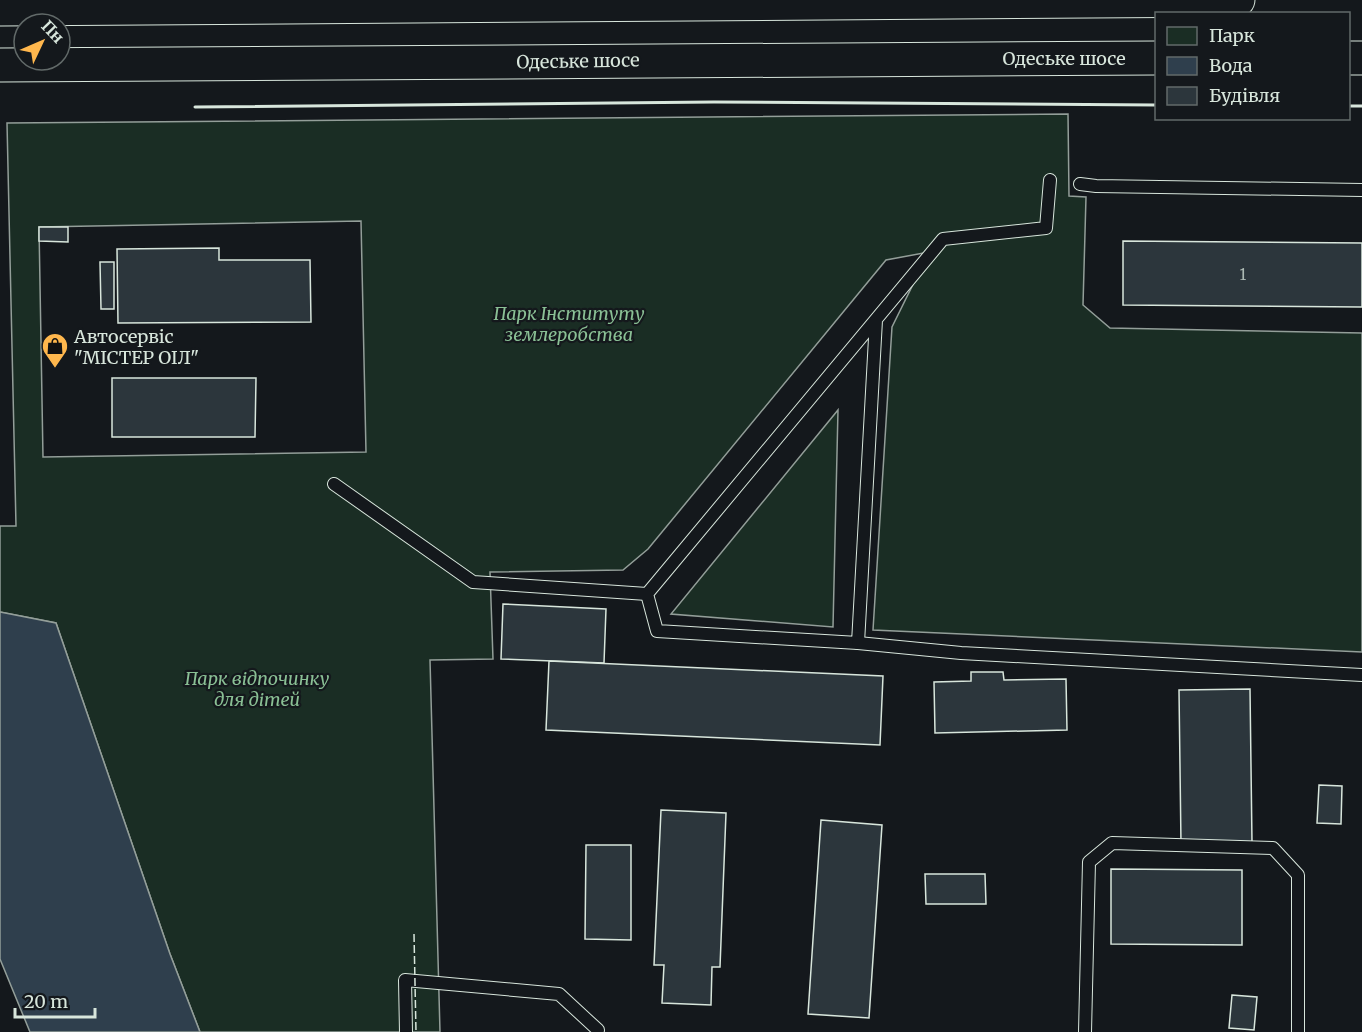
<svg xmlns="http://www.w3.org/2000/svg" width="1362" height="1032" font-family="Merriweather,serif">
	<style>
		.green { fill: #1a2d24; stroke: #939e99; stroke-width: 1.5; fill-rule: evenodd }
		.water { fill: #2f3f4d; stroke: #939e99; stroke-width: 1.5 }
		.building { fill: #2c363c; stroke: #d8e6dc; stroke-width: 1.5 }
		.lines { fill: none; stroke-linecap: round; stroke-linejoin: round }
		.service-casing { stroke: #d8e6dc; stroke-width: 14 }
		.trunk-casing { stroke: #d8e6dc; stroke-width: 35 }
		.service { stroke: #14181c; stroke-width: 12 }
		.trunk { stroke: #14181c; stroke-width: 33 }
		.fence { stroke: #d8e6dc; stroke-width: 1.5; stroke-dasharray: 8 3; stroke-linecap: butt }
		.wall { stroke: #d8e6dc; stroke-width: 3 }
		.labels { text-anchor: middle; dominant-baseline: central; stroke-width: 4.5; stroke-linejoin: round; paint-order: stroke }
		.number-label { font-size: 15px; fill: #adbab4 }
		.street-label { font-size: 18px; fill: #d8e6dc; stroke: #14181c }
		.park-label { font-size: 18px; font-style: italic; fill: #8ac095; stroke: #14181c }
		.poi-label { font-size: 18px; fill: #d8e6dc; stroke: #14181c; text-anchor: start }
	</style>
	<rect width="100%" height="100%" fill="#14181c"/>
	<g class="green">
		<path d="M1068,114l1,82 17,1 -3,108 27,23 252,5v319l-489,-22 19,-303 37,-75 -43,8 -238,289 -25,21 -133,2 3,87 -63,1 10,372h-240l-30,-78 -114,-331 -56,-11v-86h16l-9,-403zM361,221l5,231 -323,5 -4,-230z"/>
		<polygon points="838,410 833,627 671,614"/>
	</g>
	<polygon class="water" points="0,612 56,623 170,954 200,1032 30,1032 0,959"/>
	<g class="building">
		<polygon points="39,227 68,227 68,242 39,241"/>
		<polygon points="1123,241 1362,243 1362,307 1123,305"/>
		<polygon points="219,248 219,260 310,260 311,322 118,323 117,249"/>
		<polygon points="100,262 114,262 114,309 101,309"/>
		<polygon points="112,378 256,378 255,437 112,437"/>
		<polygon points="503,604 606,609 604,663 501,659"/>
		<polygon points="549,661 883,676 880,745 546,730"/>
		<polygon points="971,672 1003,672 1004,680 1066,679 1067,730 935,733 934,682 971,681"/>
		<polygon points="1250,689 1252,843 1181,844 1179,690"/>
		<polygon points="1319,785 1342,786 1341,824 1317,823"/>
		<polygon points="661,810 726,813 720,967 712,967 711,1005 662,1003 664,965 654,965"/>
		<polygon points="821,820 882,825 869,1018 808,1014"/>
		<polygon points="586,845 631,845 631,940 585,939"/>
		<polygon points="1111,869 1242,870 1242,945 1111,944"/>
		<polygon points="925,874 985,874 986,904 926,904"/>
		<polygon points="1232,995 1257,997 1254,1030 1229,1028"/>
	</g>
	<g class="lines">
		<g class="service-casing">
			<g id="service">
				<polyline points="1080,184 1096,186 1362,190"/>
				<polyline points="876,320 858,643 657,631 647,594 943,239 1046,228 1050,180"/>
				<polyline points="334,484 473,582 647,594"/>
				<polyline points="858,643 961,653 1362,675"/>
				<polyline points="406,1032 405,980 559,994 598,1030"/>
				<polyline points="1085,1032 1089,862 1112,843 1273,848 1298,875 1298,1032"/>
			</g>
		</g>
		<g class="trunk-casing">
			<g id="trunk">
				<polyline points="0,9 1238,0"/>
				<polyline points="1348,58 1362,58"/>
				<polyline points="0,65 1156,58"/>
			</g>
		</g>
		<use href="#service" class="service"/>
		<use href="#trunk" class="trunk"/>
		<polyline class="fence" points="414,934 416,1032"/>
		<g class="wall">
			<polyline points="1348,106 1362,106"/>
			<polyline points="195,107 714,102 1156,105"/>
		</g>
	</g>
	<defs>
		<g id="shop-pin" transform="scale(1.35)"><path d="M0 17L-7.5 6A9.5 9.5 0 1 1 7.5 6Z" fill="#ffb74d" stroke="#14181c"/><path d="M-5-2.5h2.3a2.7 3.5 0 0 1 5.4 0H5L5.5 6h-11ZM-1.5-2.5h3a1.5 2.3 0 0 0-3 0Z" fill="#111"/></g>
	</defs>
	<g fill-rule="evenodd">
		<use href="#shop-pin" x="55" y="346"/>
	</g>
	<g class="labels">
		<g class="number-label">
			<text x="1243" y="274">1</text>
		</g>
		<g class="street-label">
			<text x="1064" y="58">Одеське шосе</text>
			<text transform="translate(578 61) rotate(-1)">Одеське шосе</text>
		</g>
		<g class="park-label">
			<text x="569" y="313">Парк Інституту<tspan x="569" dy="21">землеробства</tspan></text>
			<text x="257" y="678">Парк відпочинку<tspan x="257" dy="21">для дітей</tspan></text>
		</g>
		<g class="poi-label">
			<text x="74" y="336">Автосервіс<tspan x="74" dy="21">"МІСТЕР ОІЛ"</tspan></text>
		</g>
	</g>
	<rect x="1155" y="12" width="195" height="108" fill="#14181c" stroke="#626a69" stroke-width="1.5"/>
	<rect x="1167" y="27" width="30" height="18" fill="#1a2d24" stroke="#626a69" stroke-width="1.5"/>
	<text x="1209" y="42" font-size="18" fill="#d8e6dc">Парк</text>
	<rect x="1167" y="57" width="30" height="18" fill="#2f3f4d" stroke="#626a69" stroke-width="1.5"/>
	<text x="1209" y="72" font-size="18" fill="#d8e6dc">Вода</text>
	<rect x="1167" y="87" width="30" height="18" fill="#2c363c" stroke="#626a69" stroke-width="1.5"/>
	<text x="1209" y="102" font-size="18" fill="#d8e6dc">Будівля</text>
	<g transform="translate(42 42) rotate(46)"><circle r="28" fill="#14181c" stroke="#626a69" stroke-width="1.5"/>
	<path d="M0-4.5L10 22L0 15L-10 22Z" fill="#ffb74d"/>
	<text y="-9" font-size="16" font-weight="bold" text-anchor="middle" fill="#d8e6dc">Пн</text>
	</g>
	<path d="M15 1008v9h80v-9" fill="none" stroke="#d8e6dc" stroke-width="3"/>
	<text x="24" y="1008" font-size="18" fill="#d8e6dc" stroke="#14181c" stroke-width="4.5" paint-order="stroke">20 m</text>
</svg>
